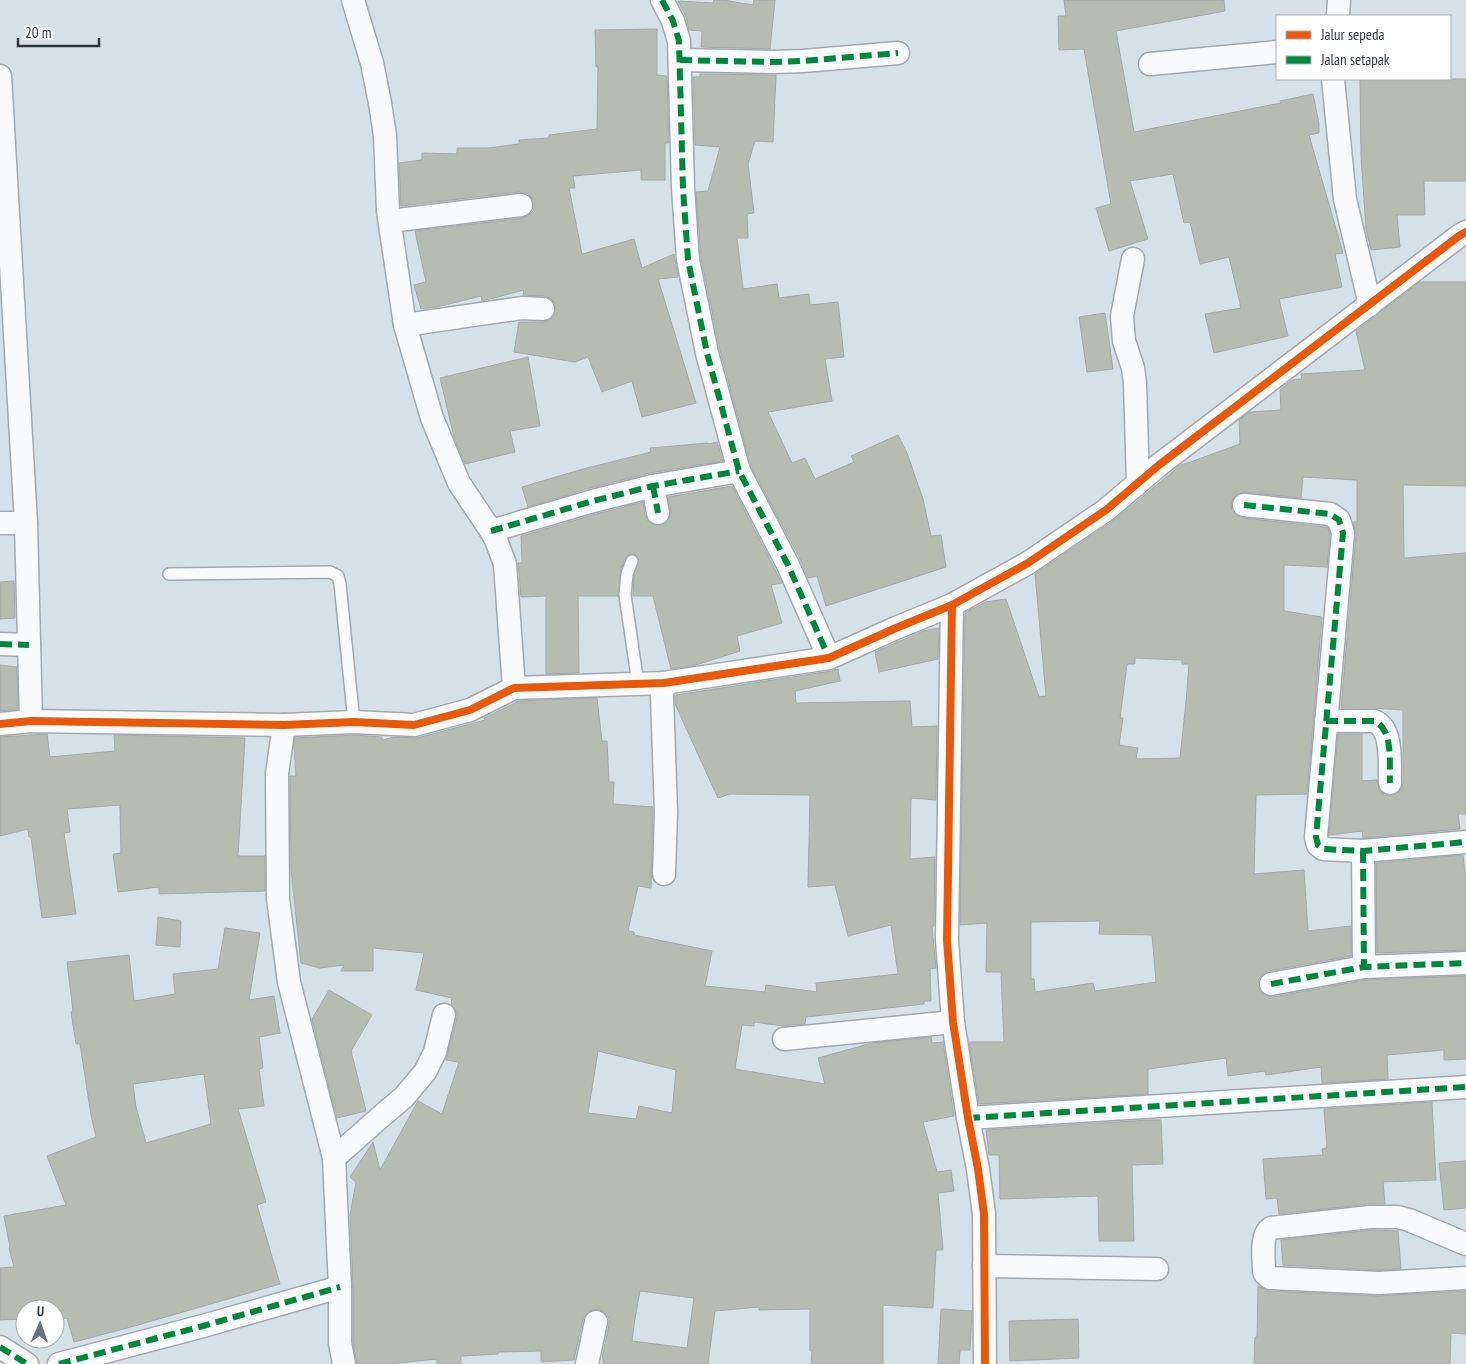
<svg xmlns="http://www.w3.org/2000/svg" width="1466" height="1364" font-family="'PT Sans Narrow',sans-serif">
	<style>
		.building { fill: #b7bcb2; stroke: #a4a8a9; fill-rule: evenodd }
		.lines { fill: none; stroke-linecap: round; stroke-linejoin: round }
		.service-casing { stroke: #a2aaaf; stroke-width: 14 }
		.minor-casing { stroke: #a2aaaf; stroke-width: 25 }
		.service { stroke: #f9fafb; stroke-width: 11 }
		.minor { stroke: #f9fafb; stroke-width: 22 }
		.quiet { stroke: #00873e; stroke-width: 6; stroke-dasharray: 12 6; stroke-linecap: butt }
		.cycleway-casing { stroke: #fff; stroke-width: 11 }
		.cycleway { stroke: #e8590c; stroke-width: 8 }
	</style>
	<rect width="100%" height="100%" fill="#d6e0e7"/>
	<g class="building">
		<polygon points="714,0 723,0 753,5 754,0 775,0 770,49 701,47 702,31 689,30 686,17 678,1 713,3"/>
		<polygon points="1064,0 1224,0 1225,11 1116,31 1134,132 1281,103 1280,101 1313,94 1319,124 1319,133 1309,135 1343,253 1335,254 1342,287 1279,299 1288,336 1214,353 1205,314 1241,308 1229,257 1200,264 1190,222 1184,223 1173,174 1130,181 1148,239 1109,251 1096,208 1111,204 1084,49 1059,50 1058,16 1066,16"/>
		<polygon points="657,29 657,75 667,76 669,143 665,143 665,180 641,180 641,170 573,176 575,188 569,188 582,254 634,239 642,268 674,254 678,277 658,279 696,403 642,417 632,381 602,392 588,357 575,362 514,352 519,322 543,322 549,321 554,316 556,310 555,303 550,298 544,296 523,295 524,290 490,299 482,301 481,296 437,307 421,309 414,285 426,282 415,231 523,218 528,216 533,211 534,203 531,197 527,193 519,192 401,206 399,163 422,160 422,153 457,154 457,148 488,148 519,144 519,140 549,138 549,135 597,129 598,67 596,67 595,30"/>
		<polygon points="700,74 776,75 773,142 755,141 748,164 754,213 747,214 748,238 737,238 743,289 777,284 779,298 809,294 810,305 838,302 844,357 825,359 832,401 768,412 792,463 805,458 815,479 854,462 851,456 898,435 907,453 923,499 931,536 941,535 946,567 826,606 817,576 808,578 800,559 751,466 720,350 701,258 696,192 708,191 720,147 695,145 693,77 700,77"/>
		<polygon points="1360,79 1466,79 1466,181 1424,181 1425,215 1397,215 1400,247 1371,250 1366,229 1361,156"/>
		<path d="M1420,282h46v204l-63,-1 1,73 62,-5v261h-8l2,15 -97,9 -1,-7 -33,4 9,-101h24v47l15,-1 2,10 5,5 6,1 7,-2 5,-5 1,-6v-73l-29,-2h-33l15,-174 -3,-12h4v-42l-54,-3 -2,21 -56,-6 -7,1 -5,5 -2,6 1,7 5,5 6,2 82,9 3,1 2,6 -3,33 -43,-2v46l38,6 -15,177 -51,1 -2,79 50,-4 4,61 43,-5v30l-82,15 -7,3 -3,5 -1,7 3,7 5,3 7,1 92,-17 101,-4v83l-22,1v-10l-57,5 1,24 -66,4 -1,-16 -55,8 -1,-4 -37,5 -2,-18 -78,11v25l-169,10 -10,-62h35l-3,-70h-15l1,-49 -27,2 5,-312 20,-11 21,-3 33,98 7,-1 -11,-122 78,-53 69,-57v1l58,-21 -1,-24 11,-8 31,-2 -1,-20 12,-10 10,-1 -1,-5 64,-4 -9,-39zM1135,658l47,2v4h7l-3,38 -6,56 -44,1 2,-11 -19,-3 4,-27h-3l7,-54h8zM1100,921l-1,13 53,1 4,47 -61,9 -2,-8 -58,9 -1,-13h-3v-57z"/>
		<polygon points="1105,313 1113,369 1087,372 1079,317"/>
		<polygon points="528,357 540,426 510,431 515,452 465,464 454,437 440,378"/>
		<polygon points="717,442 723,461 650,473 590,488 528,507 522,487 583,469 651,452 650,448 708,443 708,444"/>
		<polygon points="732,486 782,583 771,585 782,623 737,636 740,651 696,665 671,669 653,596 633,596 634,576 639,560 635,554 630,554 625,558 620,572 618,596 578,596 579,673 546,674 546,596 521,597 518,563 522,563 521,536 596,514 643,502 645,515 648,521 653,525 661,526 667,523 670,517 671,511 668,497"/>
		<polygon points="14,581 15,618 0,619 0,582"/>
		<polygon points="939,628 938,659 879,672 875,652 923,631"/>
		<polygon points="0,665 17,667 18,709 0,711"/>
		<path d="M838,669l2,12 -45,10 1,12 114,-2 2,26 25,-1 -1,74 -25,-2 -1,61 25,-2 -1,69h-2l4,42 -6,1 1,32h-7v3l-118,13 -1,7 -22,2 -29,-4v4l-12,-1 -7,44 90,15 -7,-26 54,-15 59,-6 1,6 11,-1 11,74 -31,6 14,50 14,-2 3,21 -16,2 5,57h-7l-3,58 -50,-3v59h-72l1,-13h-2v-42l-51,1v-3l-44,4 -7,53h-105v-6h-1l7,-33v-7l-5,-6 -6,-3 -6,1 -6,4 -3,5 -9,41 -33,2v-11l-43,1v2l-37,2v8h-24v-5l-47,5h-33l-4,-22v-56l-3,-71 6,-33 -6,-5 23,-35 7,28 38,-69 24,13 17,-52 -13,-2 11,-42v-6l-6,-7 1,-7 -36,-8 8,-37 -51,-5v23h-32l3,-6 -24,3 -19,-5 -10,-93 -1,-94h6l-2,-29 1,-9 59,-3 28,2v3l13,-3 22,1 68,-18 -1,-2 31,-15 2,-2 80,-3 5,43h5l2,41h5l-1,22 40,3 -2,81 -13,-2 -10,45 6,1v3l78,16 -7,35 60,6 1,-7 51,7 -1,-9 82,-9 -7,-49 -43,11 -13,-51 -27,2 2,-92 -80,-1 -12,4 -43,-94v-7l1,-2 155,-24zM598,1051l78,19 -4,43 -33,-7 -3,13 -48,-6zM640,1291l54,7 -7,50 -55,-7 3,-23z"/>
		<polygon points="47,734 50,757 115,751 114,735 245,738 238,856 265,856 265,891 159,894 159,887 118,892 113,854 121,853 120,805 67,809 70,832 64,833 76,914 42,918 31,837 29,837 28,829 0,836 0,737"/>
		<polygon points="1463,855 1466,882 1466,950 1377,953 1376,863"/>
		<polygon points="158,917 181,921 180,947 156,945"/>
		<path d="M225,928l35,5 -11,67 25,-4 6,37 -21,4 4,31 -4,1 5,37 -26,3 28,93 -9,3 23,79 -149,43 -57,15 -7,-24 -12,3v-12h-30l-1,18 -1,-8 -23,1v-52l14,-1 -5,-19 1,-1 -6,-31 62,-11 -19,-49 49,-19 -5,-22 -11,-71h-4l-5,-32 2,-1 -6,-49 62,-7 5,46 41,-7 -2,-20 45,-5zM204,1074l7,50 -65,19 -10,-36 -3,-23z"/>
		<polygon points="329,990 372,1015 351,1051 366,1111 337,1118 312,1019"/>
		<polygon points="1432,1102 1436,1180 1383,1182 1385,1204 1369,1204 1279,1214 1277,1198 1266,1199 1263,1159 1323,1155 1322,1149 1327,1148 1324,1109"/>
		<polygon points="1149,1120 1161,1120 1163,1164 1132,1165 1134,1241 1099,1241 1098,1196 1000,1199 999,1155 989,1155 986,1130"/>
		<polygon points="1466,1161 1466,1208 1444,1210 1439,1163"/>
		<polygon points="1371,1230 1398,1231 1401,1269 1379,1270 1283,1265 1281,1240"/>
		<polygon points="1258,1286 1269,1291 1378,1296 1466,1291 1466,1334 1451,1333 1450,1364 1254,1364 1255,1337 1257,1337"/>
		<polygon points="941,1309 972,1311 970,1350 960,1350 959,1364 938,1364"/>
		<polygon points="1078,1319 1079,1358 1010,1361 1009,1321"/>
	</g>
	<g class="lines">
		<g class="service-casing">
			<g id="service">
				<polyline points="632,561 627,574 625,595 638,684"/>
				<polyline points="169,574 330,572 338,576 340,584 354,722"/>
			</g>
		</g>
		<g class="minor-casing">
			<g id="minor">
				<polyline points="353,0 372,63 380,103 385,136 388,211 405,325 432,418 459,483 491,531 496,540 505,564 514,688"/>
				<polyline points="662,0 673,21 679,41 683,188 688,260 707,353 739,471 788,565 829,658"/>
				<polyline points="1338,16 1339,0"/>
				<polyline points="680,60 774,62 803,61 898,53"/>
				<polyline points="1150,64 1277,52"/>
				<polyline points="0,76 26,523 31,721"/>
				<polyline points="1333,79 1345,199 1370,305"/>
				<polyline points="390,221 521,205"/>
				<polyline points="1133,259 1122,316 1124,341 1133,368 1135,383 1138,483"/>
				<polyline points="405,325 522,308 543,309"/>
				<polyline points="653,486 658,513"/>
				<polyline points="1244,505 1330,514 1339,520 1343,533 1316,837 1318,845 1323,849 1363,851 1466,842"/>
				<polyline points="0,523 26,523"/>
				<polyline points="491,531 593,501 653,486 739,471"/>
				<polyline points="952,605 947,940 953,1022 968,1118 978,1169 984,1214 985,1364"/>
				<polyline points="0,644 29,645"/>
				<polyline points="664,683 662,696 666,812 664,874"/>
				<path d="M1326,721h48c20,8 15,43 16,62"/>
				<polyline points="0,724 31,721 284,725 354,722 414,725 470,710 514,688 664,683 829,658 896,628 952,605 1028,563 1106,510 1159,465 1459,236 1466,232"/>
				<polyline points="284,725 277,774 278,899 289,982 334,1158 340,1287 340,1343 344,1364"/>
				<polyline points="1363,851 1364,967"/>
				<polyline points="1271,984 1364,967 1466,963"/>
				<polyline points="784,1039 953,1022"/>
				<polyline points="968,1118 1466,1087"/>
				<polyline points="334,1158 385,1113 404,1097 425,1072 435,1052 444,1015"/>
				<path d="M1466,1244l-57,-24 -11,-3h-28l-99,11c-11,7 -7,31 -7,43l1,3 5,4 109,5 87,-5"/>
				<polyline points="984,1266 1157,1269"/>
				<polyline points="0,1347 27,1364"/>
				<polyline points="59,1364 203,1326 340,1287"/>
				<polyline points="587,1364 596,1322"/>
			</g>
		</g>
		<use href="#service" class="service"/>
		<use href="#minor" class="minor"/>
		<g class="quiet">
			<polyline points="662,0 673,21 679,41 683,188 688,260 707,353 739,471 788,565 829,658"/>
			<polyline points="680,60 774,62 803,61 898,53"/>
			<polyline points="653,486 658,513"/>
			<polyline points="1244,505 1330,514 1339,520 1343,533 1316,837 1318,845 1323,849 1363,851 1466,842"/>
			<polyline points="491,531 593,501 653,486 739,471"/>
			<polyline points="0,644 29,645"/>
			<path d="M1326,721h48c20,8 15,43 16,62"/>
			<polyline points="1363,851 1364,967"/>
			<polyline points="1271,984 1364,967 1466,963"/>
			<polyline points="968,1118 1466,1087"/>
			<polyline points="0,1347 27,1364"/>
			<polyline points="59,1364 203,1326 340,1287"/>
		</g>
		<g class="cycleway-casing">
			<g id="cycleway">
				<polyline points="952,605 947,940 953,1022 968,1118 978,1169 984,1214 985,1364"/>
				<polyline points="0,724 31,721 284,725 354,722 414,725 470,710 514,688 664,683 829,658 896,628 952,605 1028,563 1106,510 1159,465 1459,236 1466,232"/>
			</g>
		</g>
		<use href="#cycleway" class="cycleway"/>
	</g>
	<rect x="1276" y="15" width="175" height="65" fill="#ffffff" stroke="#acafb1"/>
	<rect x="1286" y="31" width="25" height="8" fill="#e8590c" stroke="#acafb1"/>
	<text x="1321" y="40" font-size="15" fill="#30373c">Jalur sepeda</text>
	<rect x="1286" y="56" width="25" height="8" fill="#00873e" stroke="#acafb1"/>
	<text x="1321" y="65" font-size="15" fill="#30373c">Jalan setapak</text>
	<g transform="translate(40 1324) rotate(2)"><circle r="24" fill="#ffffff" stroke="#acafb1"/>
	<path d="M0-4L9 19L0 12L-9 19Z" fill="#6a7278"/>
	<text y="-8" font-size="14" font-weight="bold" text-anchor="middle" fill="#30373c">U</text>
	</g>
	<path d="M18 38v8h81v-8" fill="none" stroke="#30373c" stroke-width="2.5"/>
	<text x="25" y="38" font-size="15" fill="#30373c" stroke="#ffffff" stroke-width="4" paint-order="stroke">20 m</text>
</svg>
